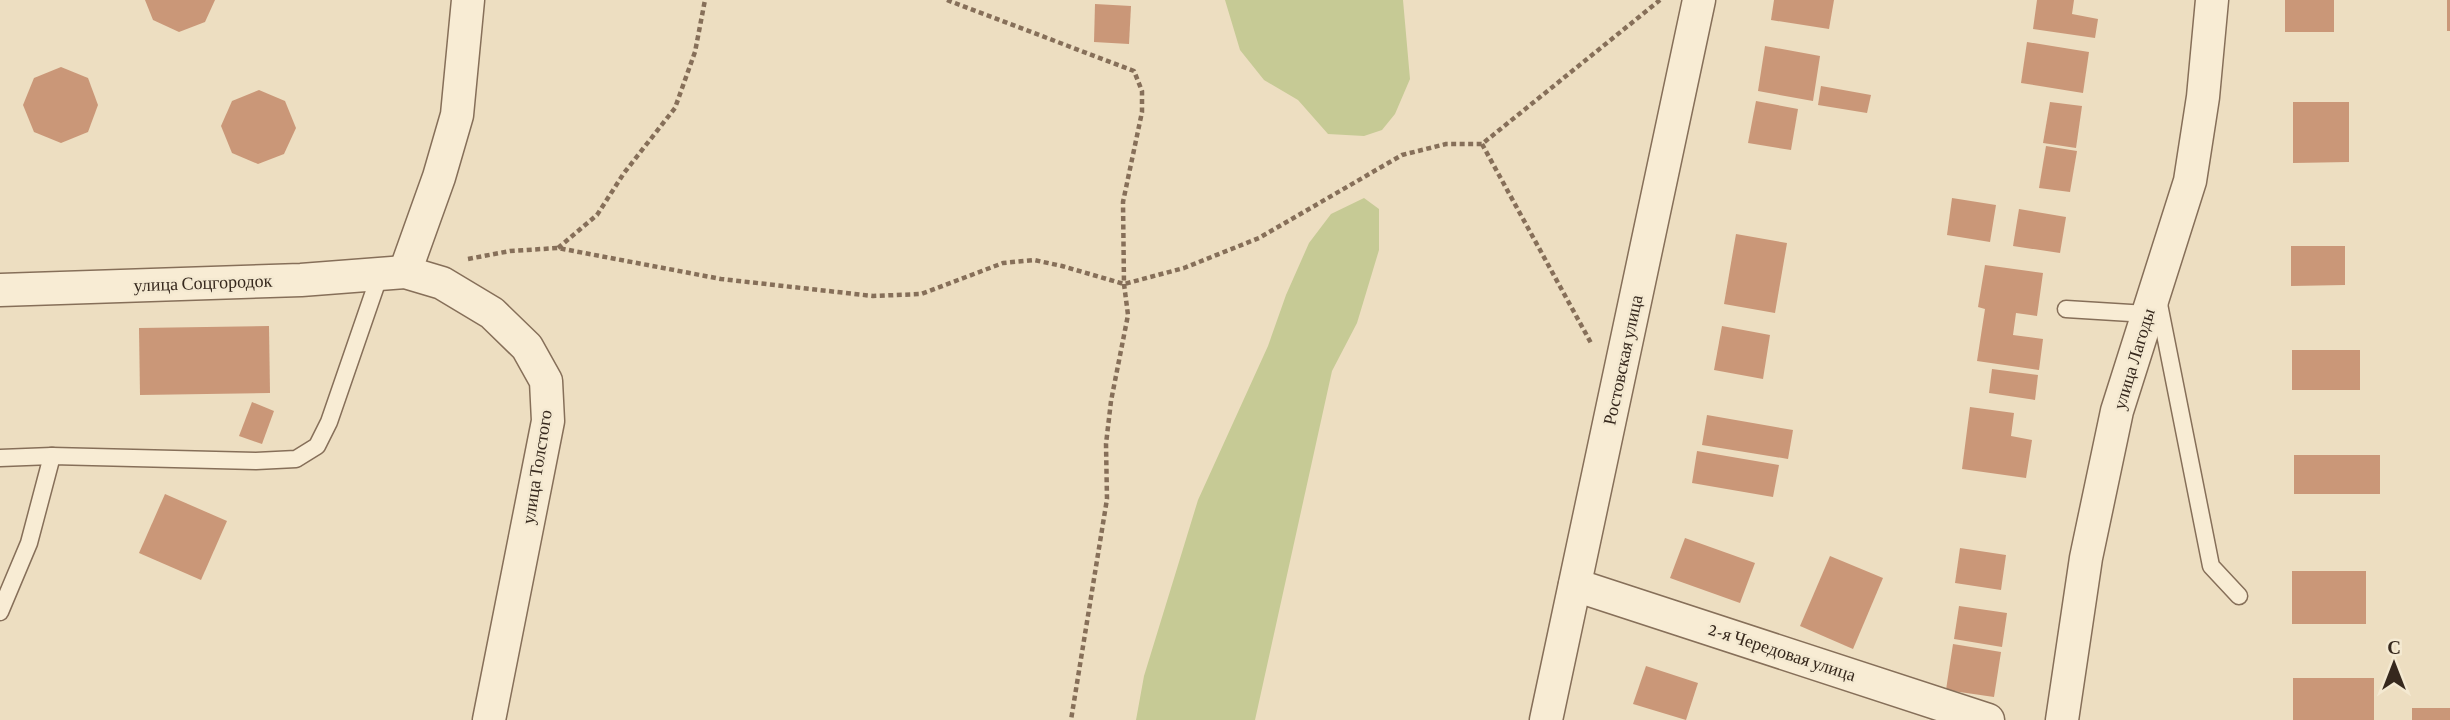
<svg xmlns="http://www.w3.org/2000/svg" width="2450" height="720" font-family="'Crimson Pro',serif">
	<style>
		.green { fill: #c6ca95 }
		.building { fill: #ca9778 }
		.lines { fill: none; stroke-linecap: round; stroke-linejoin: round }
		.lane-casing { stroke: #866f59; stroke-width: 19 }
		.street-casing { stroke: #866f59; stroke-width: 35 }
		.path { stroke: #866f59; stroke-width: 4.5; stroke-dasharray: 5 3.5; stroke-linecap: butt }
		.lane { stroke: #f8ecd4; stroke-width: 16 }
		.street { stroke: #f8ecd4; stroke-width: 32 }
		.labels { text-anchor: middle; dominant-baseline: central; stroke-width: 5; stroke-linejoin: round; paint-order: stroke }
		.street-label { font-size: 18px; fill: #36281d; stroke: #f4e9d1 }
	</style>
	<rect width="100%" height="100%" fill="#eddec1"/>
	<g class="green">
		<polygon points="1225,0 1403,0 1410,79 1395,114 1382,130 1364,136 1328,134 1298,100 1264,80 1240,50"/>
		<polygon points="1364,198 1379,209 1379,250 1357,323 1332,371 1255,720 1136,720 1144,676 1198,500 1268,346 1286,295 1309,243 1331,214"/>
	</g>
	<g class="building">
		<polygon points="145,0 215,0 205,22 179,32 153,20"/>
		<polygon points="1774,0 1834,0 1829,29 1771,20"/>
		<polygon points="2037,0 2074,0 2072,14 2098,19 2095,38 2033,29"/>
		<rect x="2285" y="0" width="49" height="32"/>
		<rect x="2447" y="0" width="3" height="31"/>
		<polygon points="1095,4 1131,6 1129,44 1094,42"/>
		<polygon points="2027,42 2089,52 2083,93 2021,83"/>
		<polygon points="1765,46 1820,56 1813,101 1758,91"/>
		<polygon points="61,67 88,78 98,105 88,132 61,143 34,132 23,105 34,78"/>
		<polygon points="1821,86 1871,95 1867,113 1818,105"/>
		<polygon points="259,90 285,101 296,128 284,154 258,164 232,153 221,126 232,101"/>
		<polygon points="1756,101 1798,109 1791,150 1748,143"/>
		<polygon points="2050,102 2082,106 2076,148 2043,143"/>
		<polygon points="2293,102 2349,102 2349,162 2293,163"/>
		<polygon points="2046,146 2077,151 2070,192 2039,188"/>
		<polygon points="1952,198 1996,205 1990,242 1947,235"/>
		<polygon points="2019,209 2066,217 2060,253 2013,246"/>
		<polygon points="1736,234 1787,243 1775,313 1724,304"/>
		<polygon points="2291,246 2345,246 2345,285 2291,286"/>
		<polygon points="1985,265 2043,273 2037,316 2016,313 2013,335 2043,339 2039,370 1977,361 1985,309 1978,307"/>
		<polygon points="269,326 270,393 140,395 139,328"/>
		<polygon points="1722,326 1770,335 1763,379 1714,370"/>
		<rect x="2292" y="350" width="68" height="40"/>
		<polygon points="1992,369 2038,375 2035,400 1989,393"/>
		<polygon points="252,402 274,411 262,444 239,436"/>
		<polygon points="1970,407 2014,413 2011,436 2032,440 2026,478 1962,469"/>
		<polygon points="1707,415 1793,430 1788,459 1702,445"/>
		<polygon points="1697,451 1779,465 1773,497 1692,483"/>
		<rect x="2294" y="455" width="86" height="39"/>
		<polygon points="165,494 227,521 201,580 139,553"/>
		<polygon points="1685,538 1755,563 1740,603 1670,578"/>
		<polygon points="1960,548 2006,555 2001,590 1955,583"/>
		<polygon points="1830,556 1883,578 1853,649 1800,626"/>
		<rect x="2292" y="571" width="74" height="53"/>
		<polygon points="1959,606 2007,613 2002,647 1954,639"/>
		<polygon points="1953,644 2001,652 1994,697 1946,690"/>
		<polygon points="1646,666 1698,683 1686,720 1633,704"/>
		<rect x="2293" y="678" width="81" height="42"/>
		<rect x="2412" y="708" width="38" height="12"/>
	</g>
	<g class="lines">
		<g class="lane-casing">
			<g id="lane">
				<polyline points="2158,299 2211,566 2239,596"/>
				<polyline points="2066,309 2147,314"/>
				<polyline points="0,458 52,456 256,461 296,459 317,446 329,422 380,274"/>
				<polyline points="0,612 29,543 52,456"/>
			</g>
		</g>
		<g class="street-casing">
			<g id="street">
				<polyline points="405,272 439,177 457,115 468,0"/>
				<polyline points="0,290 301,280 405,272 442,283 492,313 527,347 546,381 548,421 489,720"/>
				<polyline points="1575,585 1988,720"/>
				<polyline points="1546,720 1699,0"/>
				<polyline points="2062,720 2086,558 2117,411 2190,181 2203,97 2212,0"/>
			</g>
		</g>
		<g class="path">
			<polyline points="947,0 1134,71 1142,91 1142,112 1123,202 1124,284 1128,315 1111,401 1106,444 1107,499 1071,720"/>
			<polyline points="1482,144 1591,343"/>
			<polyline points="558,248 597,215 624,173 675,108 695,52 705,0"/>
			<polyline points="468,259 510,251 558,248 721,279 873,296 921,294 1003,263 1034,260 1062,266 1124,284 1184,268 1259,238 1402,155 1446,144 1482,144 1660,0"/>
		</g>
		<use href="#lane" class="lane"/>
		<use href="#street" class="street"/>
	</g>
	<g class="labels">
		<g class="street-label">
			<text transform="translate(203 283) rotate(-2)">улица Соцгородок</text>
			<text transform="translate(2134 359) rotate(-73)">улица Лагоды</text>
			<text transform="translate(1623 360) rotate(-78)">Ростовская улица</text>
			<text transform="translate(537 467) rotate(-81)">улица Толстого</text>
			<text transform="translate(1782 652) rotate(18)">2-я Чередовая улица</text>
		</g>
	</g>
	<g transform="translate(2394 664)" stroke="#f4e9d1" stroke-width="5" paint-order="stroke">
	<path d="M0-5L12 26L0 18L-12 26Z" fill="#36281d"/>
	<text y="-10" font-size="19" font-weight="bold" text-anchor="middle" fill="#36281d">С</text>
	</g>
</svg>
